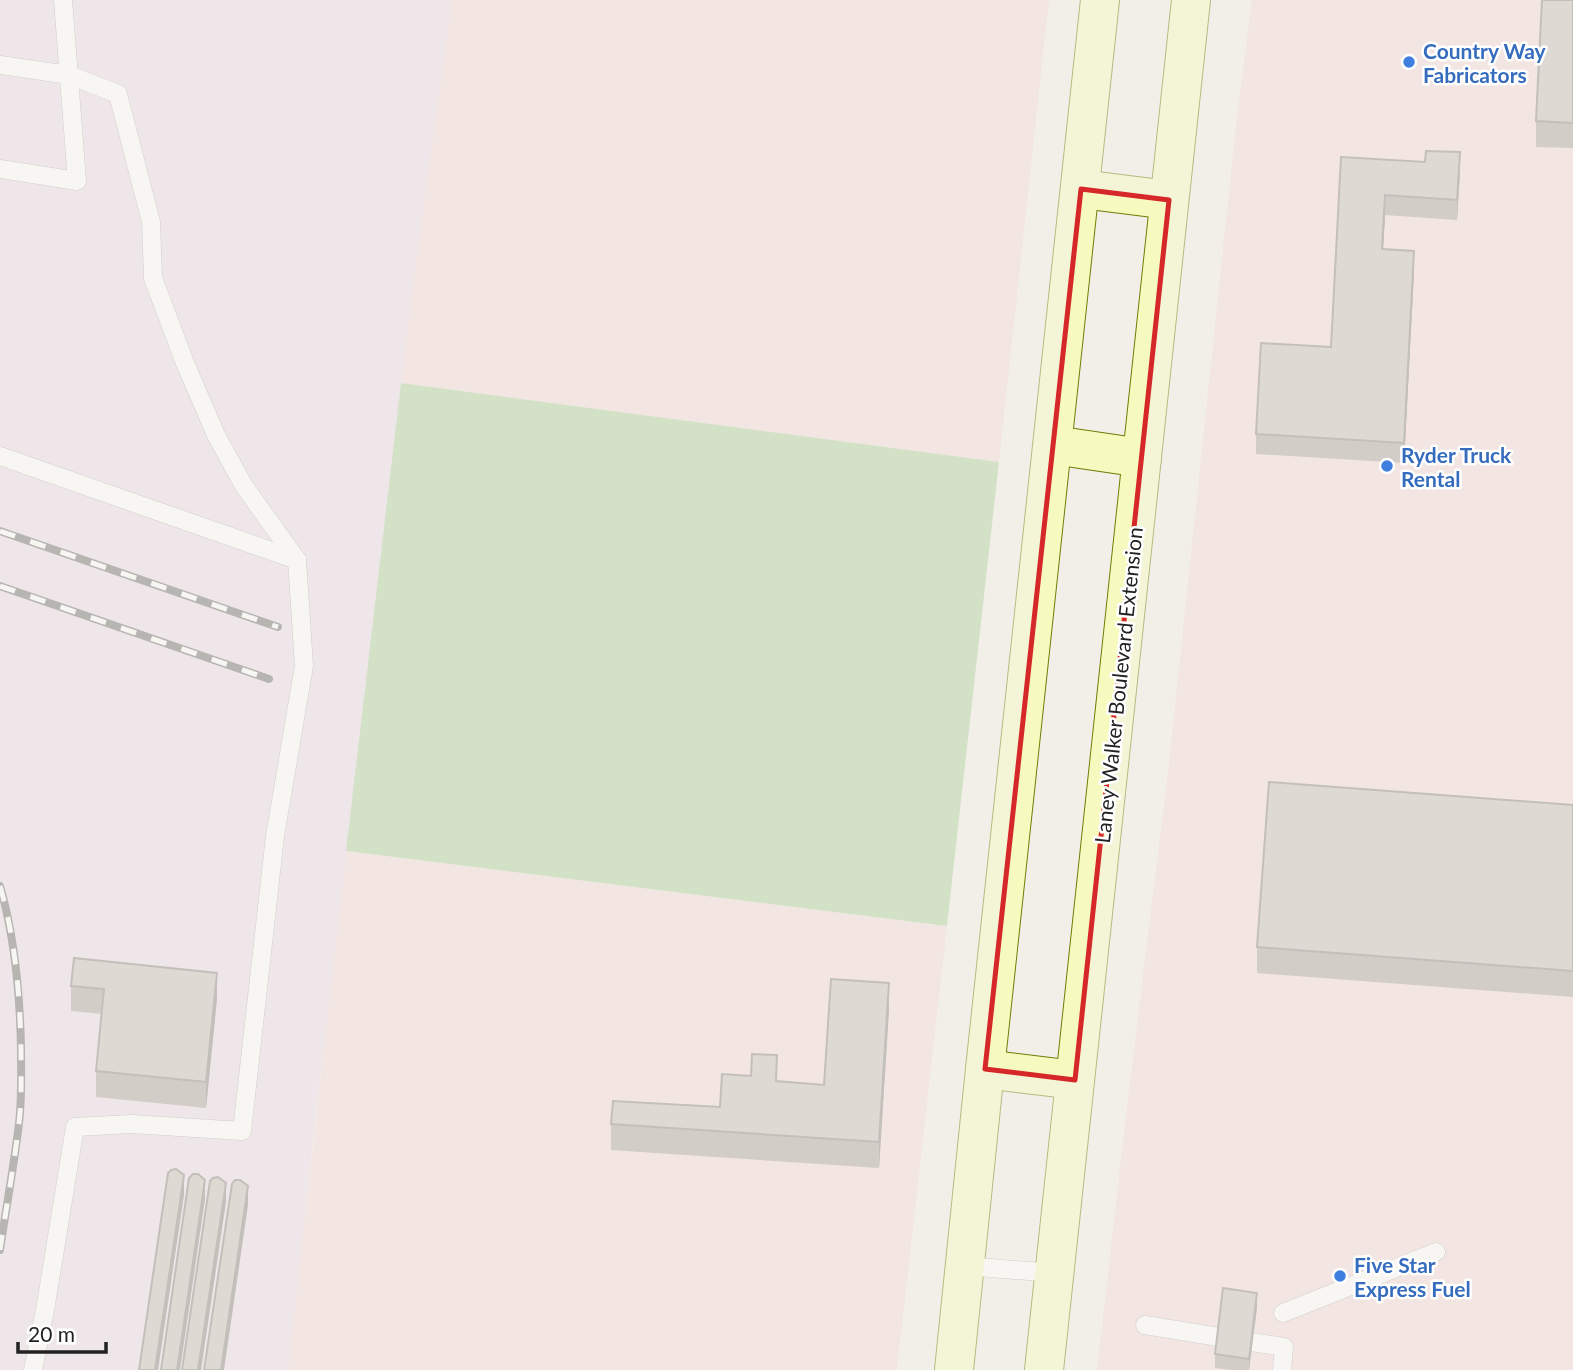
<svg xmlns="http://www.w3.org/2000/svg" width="1573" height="1370" font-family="Lato,sans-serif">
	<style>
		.commercial { fill: #f2dad9 }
		.industrial { fill: #ebdbe8 }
		.forest { fill: #add19e }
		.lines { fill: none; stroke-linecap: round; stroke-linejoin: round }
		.lane-casing { stroke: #a9a9a9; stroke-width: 19 }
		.secondary-casing { stroke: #707d05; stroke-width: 40 }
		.lane { stroke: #fff; stroke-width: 18 }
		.secondary { stroke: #f7fabf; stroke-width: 38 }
		.rail-casing { stroke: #707070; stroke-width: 8 }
		.rail { stroke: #fff; stroke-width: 5; stroke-dasharray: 16; stroke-linecap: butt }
		.wall { fill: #aba49e }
		.shaded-wall { fill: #8b8681 }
		.building { fill: #c7bfb8; stroke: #8b8681; stroke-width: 2 }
		.marked { fill: none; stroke: #d62828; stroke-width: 5; stroke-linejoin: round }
		.shop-dot { fill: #3f7fe0; stroke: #fff; stroke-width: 2.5 }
		.labels { text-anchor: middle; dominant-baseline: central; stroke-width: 5; stroke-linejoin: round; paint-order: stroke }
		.shop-label { font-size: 21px; font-weight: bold; fill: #366cbe; stroke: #fff; text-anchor: start }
		.street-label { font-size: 21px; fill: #222; stroke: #fff }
	</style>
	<rect width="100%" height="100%" fill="#f2efe9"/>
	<g class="commercial">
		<polygon points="452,0 1049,0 999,462 401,383 412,292"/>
		<polygon points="1252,0 1573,0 1573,1370 1097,1370 1127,1106 1168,772 1236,125"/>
		<polygon points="346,851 947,926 897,1370 288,1370"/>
	</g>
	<polygon class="industrial" points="0,0 452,0 412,292 316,1114 288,1370 0,1370"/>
	<polygon class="forest" points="401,383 999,462 947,926 346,851"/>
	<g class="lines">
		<g class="lane-casing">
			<g id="lane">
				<polyline points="0,65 69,75 118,94 151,222 153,278 185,363 216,435 244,486 297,560"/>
				<polyline points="0,169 77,181 63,0"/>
				<polyline points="0,456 297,560 304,666 275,836 242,1131 132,1124 75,1127 45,1310 33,1370"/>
				<polyline points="965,1266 1054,1273"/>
				<polyline points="1283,1313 1436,1252"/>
				<polyline points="1145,1325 1219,1337"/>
				<polyline points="1252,1342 1284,1347 1282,1370"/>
			</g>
		</g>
		<g class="secondary-casing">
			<g id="secondary">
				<polyline points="1081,189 1169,200"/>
				<polyline points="1053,445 1142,458"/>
				<polyline points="985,1069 1075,1080"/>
				<polyline points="954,1370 985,1069 1100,0"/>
				<polyline points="1044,1370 1191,0"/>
			</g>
		</g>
		<use href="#lane" class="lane"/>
		<use href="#secondary" class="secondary"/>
		<g class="rail-casing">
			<g id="rail">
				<polyline points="0,531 278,627"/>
				<polyline points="0,586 269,679"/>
				<path d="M0,886c15,52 20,108 21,163 0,25 1,50 -2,74 -5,43 -13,85 -19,127"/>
			</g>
		</g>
		<use href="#rail" class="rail"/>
	</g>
	<g class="wall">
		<polygon points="1573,0 1573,148 1536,147 1536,121"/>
		<polygon points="1341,157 1460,172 1457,220 1385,215 1383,249 1414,271 1404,463 1256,454 1256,434 1331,347"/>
		<polygon points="1573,805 1573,997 1257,973 1257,947"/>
		<polygon points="71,986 217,998 206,1108 96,1097 96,1071 102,1014 71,1011"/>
		<polygon points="889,1009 879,1168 611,1150 611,1124 720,1107 777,1081 824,1085"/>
		<polygon points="1257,1307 1249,1370 1232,1370 1215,1368 1215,1354"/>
	</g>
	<g class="shaded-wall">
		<polygon points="1460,152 1460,172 1457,220 1457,200"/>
		<polygon points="1385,195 1385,215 1382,268 1382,249"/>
		<polygon points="1414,251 1414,271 1404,463 1404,443"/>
		<polygon points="217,973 217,998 206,1108 206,1082"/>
		<polygon points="889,983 889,1009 879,1168 879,1142"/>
		<polygon points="184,1175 184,1195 158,1370 155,1370"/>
		<polygon points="205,1180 205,1199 180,1370 177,1370"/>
		<polygon points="226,1183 226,1202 201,1370 198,1370"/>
		<polygon points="248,1186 248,1205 224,1370 221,1370"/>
		<polygon points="1257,1293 1257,1307 1249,1370 1249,1359"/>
	</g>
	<g class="building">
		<polygon points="1542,0 1573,0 1573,123 1536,121"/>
		<polygon points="1426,151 1460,152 1457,200 1385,195 1382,249 1414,251 1404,443 1256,434 1261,343 1331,347 1341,157 1425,162"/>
		<polygon points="1269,782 1573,805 1573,971 1257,947"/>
		<polygon points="74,958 217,973 206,1082 96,1071 104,989 71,986"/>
		<polygon points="831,979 889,983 879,1142 611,1124 613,1101 720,1107 722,1074 751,1076 752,1054 777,1055 776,1081 824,1085"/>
		<polygon points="176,1169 184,1175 155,1370 139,1370 168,1173 171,1170"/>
		<polygon points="193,1174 198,1174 205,1180 177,1370 161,1370 189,1178"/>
		<polygon points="218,1177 226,1183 198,1370 182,1370 210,1181 213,1178"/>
		<polygon points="235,1180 240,1180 248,1186 221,1370 204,1370 232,1184"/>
		<polygon points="1223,1288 1257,1293 1249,1359 1215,1354"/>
	</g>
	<path d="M0 0H1573V1370H0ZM1081,189l88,11 -94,880 -90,-11z" fill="#f2efe9" fill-opacity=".55" fill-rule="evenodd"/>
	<path class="marked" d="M1081,189l88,11 -94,880 -90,-11z"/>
	<g class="shop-dot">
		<circle cx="1409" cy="62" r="7"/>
		<circle cx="1387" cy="466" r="7"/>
		<circle cx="1340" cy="1276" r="7"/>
	</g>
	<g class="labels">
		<g class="shop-label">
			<text x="1423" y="50">Country Way<tspan x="1423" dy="24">Fabricators</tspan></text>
			<text x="1401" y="454">Ryder Truck<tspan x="1401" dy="24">Rental</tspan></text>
			<text x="1354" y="1264">Five Star<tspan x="1354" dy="24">Express Fuel</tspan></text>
		</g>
		<g class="street-label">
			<text transform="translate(1118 685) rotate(-84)">Laney Walker Boulevard Extension</text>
		</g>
	</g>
	<path d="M18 1342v10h88v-10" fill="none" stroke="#222222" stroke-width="3.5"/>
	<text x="28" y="1342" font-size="21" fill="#222222" stroke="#ffffff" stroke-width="5" paint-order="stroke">20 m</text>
</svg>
